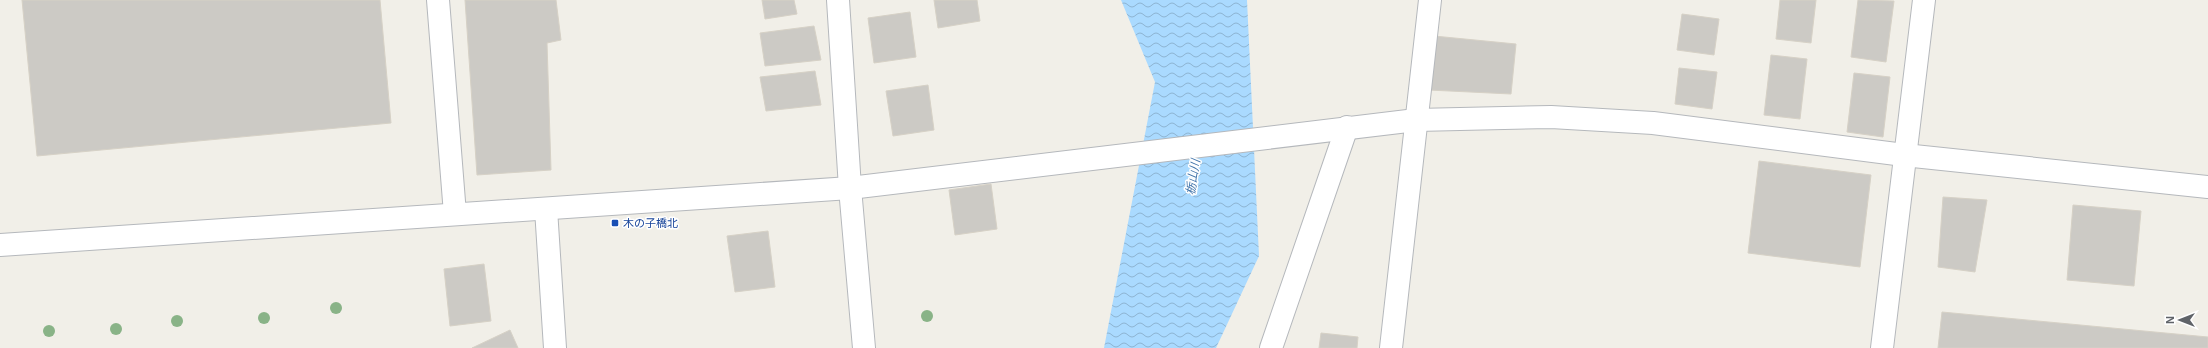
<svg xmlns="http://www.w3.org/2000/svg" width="2208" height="348" font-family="Arial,'Noto Sans JP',sans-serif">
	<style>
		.water { fill: url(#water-waves) }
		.building { fill: #cccac5; stroke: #d6d1c6 }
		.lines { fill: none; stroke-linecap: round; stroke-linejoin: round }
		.minor-casing { stroke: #b5b8bc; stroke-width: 24 }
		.minor { stroke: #fff; stroke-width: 22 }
		.tree { fill: #89b387 }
		.transit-dot { fill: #1a4fb4; stroke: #fff; stroke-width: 1.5 }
		.labels { text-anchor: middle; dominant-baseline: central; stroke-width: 3; stroke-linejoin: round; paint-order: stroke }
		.transit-label { font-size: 11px; fill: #164399; stroke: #fff; text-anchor: start }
		.water-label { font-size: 12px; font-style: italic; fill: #4174aa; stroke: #fff }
	</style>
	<defs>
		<pattern id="water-waves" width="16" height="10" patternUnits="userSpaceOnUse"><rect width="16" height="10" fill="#aadaff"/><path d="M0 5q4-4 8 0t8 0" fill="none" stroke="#8eb4d2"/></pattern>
	</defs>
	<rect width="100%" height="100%" fill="#f1efe8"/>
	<polygon class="water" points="1121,0 1247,0 1259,256 1216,348 1104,348 1155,82"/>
	<g class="building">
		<polygon points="22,0 380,0 391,123 37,156"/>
		<polygon points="465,0 556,0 561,40 547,43 551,170 477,175"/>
		<polygon points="762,0 794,0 797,14 765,19"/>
		<polygon points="934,0 977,0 980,21 938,28"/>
		<polygon points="1780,0 1816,0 1811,43 1776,39"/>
		<polygon points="1858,0 1894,1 1886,62 1851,57"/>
		<polygon points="910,12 916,57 874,63 868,18"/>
		<polygon points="1682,14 1719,19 1714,55 1677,50"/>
		<polygon points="814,26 821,60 765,66 760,33"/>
		<polygon points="1434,36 1516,44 1511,94 1429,90"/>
		<polygon points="1771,55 1807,59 1800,119 1764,115"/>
		<polygon points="1679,68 1717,72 1712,109 1675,104"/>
		<polygon points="815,71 821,105 766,111 760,77"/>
		<polygon points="1854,73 1890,77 1883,137 1847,132"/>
		<polygon points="928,85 934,130 893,136 886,91"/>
		<polygon points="1759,161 1871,175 1860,267 1748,253"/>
		<polygon points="991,184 997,229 955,235 949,190"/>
		<polygon points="1943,197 1987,200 1975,272 1938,267"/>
		<polygon points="2073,205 2141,211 2134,286 2067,280"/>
		<polygon points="768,231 775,287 735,292 727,236"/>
		<polygon points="484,264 491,321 450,326 444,269"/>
		<polygon points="1942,312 2208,337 2208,348 1938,348"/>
		<polygon points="510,330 518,348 472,348"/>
		<polygon points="1321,333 1358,337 1357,348 1319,348"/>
	</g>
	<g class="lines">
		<g class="minor-casing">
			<g id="minor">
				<polyline points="438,0 455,214"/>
				<polyline points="838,0 850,188 864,348"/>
				<polyline points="546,209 555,348"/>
				<polyline points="0,245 850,188 1416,120 1551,117 1653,123 1904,155 2208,187"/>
				<polyline points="1271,348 1347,127"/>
				<polyline points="1391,348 1430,0"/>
				<polyline points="1882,348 1924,0"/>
			</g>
		</g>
		<use href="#minor" class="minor"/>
	</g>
	<g class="tree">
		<circle cx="336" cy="308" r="6"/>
		<circle cx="927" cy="316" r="6"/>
		<circle cx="264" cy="318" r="6"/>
		<circle cx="177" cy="321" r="6"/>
		<circle cx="116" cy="329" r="6"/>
		<circle cx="49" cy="331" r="6"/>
	</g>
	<rect class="transit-dot" x="611" y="219" width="8" height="8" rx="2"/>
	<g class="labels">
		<g class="transit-label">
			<text x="623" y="223">木の子橋北</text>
		</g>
		<g class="water-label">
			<text transform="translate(1193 177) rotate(-81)">栃山川</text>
		</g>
	</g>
	<g transform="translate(2180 320) rotate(270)" stroke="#ffffff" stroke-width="3" paint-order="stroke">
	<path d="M0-3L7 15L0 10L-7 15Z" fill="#5f6368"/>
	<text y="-6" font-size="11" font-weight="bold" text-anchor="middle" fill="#5f6368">N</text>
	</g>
</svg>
